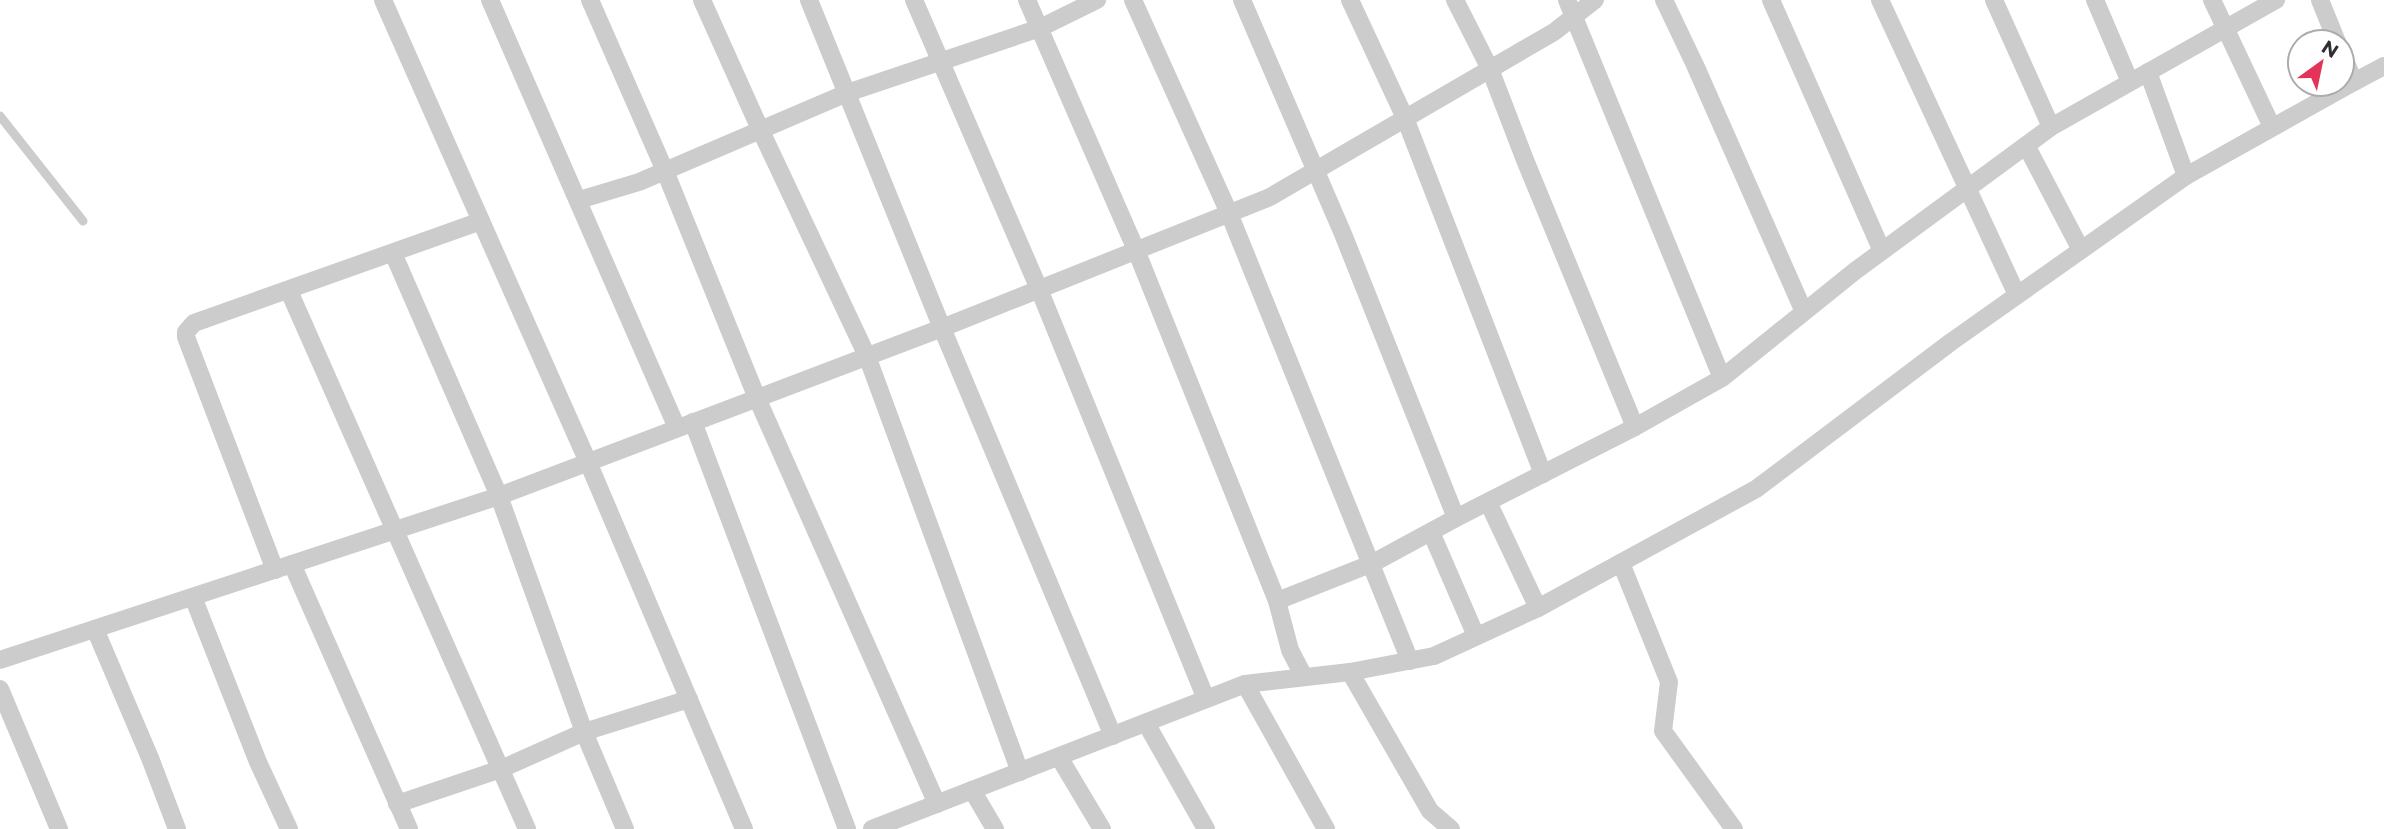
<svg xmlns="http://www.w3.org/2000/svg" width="2384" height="829" font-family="Montserrat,sans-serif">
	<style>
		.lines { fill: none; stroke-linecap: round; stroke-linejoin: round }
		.lane { stroke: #ccc; stroke-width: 9 }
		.street { stroke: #ccc; stroke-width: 18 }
	</style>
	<rect width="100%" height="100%" fill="#fff"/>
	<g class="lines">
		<polyline class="lane" points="0,116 83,221"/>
		<g class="street">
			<polyline points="490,0 677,428"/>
			<polyline points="590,0 665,171 757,398 937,804"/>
			<polyline points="702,0 760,129 867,356 1020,772"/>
			<polyline points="809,0 942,328 1113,736"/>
			<polyline points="914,0 1039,289 1206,699"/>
			<polyline points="1027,0 1136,250 1277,601 1290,650 1304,677"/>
			<polyline points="1133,0 1229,213 1410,661"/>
			<polyline points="1242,0 1343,234 1456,518"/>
			<polyline points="1350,0 1405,118 1543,474"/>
			<polyline points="1455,0 1490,69 1525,160 1635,427"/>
			<polyline points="1567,0 1722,378"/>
			<polyline points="1664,0 1695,65 1804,312"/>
			<polyline points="1771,0 1882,251"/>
			<polyline points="1880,0 2017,295"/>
			<polyline points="1994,0 2051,127"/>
			<polyline points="2095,0 2130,82"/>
			<polyline points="2212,0 2272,127"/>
			<polyline points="2320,0 2337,42"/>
			<polyline points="2148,72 2186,176"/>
			<polyline points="2354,82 2384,66"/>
			<polyline points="2027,147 2081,250"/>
			<polyline points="579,200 639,182 847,93 1040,28 1097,0"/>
			<polyline points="481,221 588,462 744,829"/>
			<polyline points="393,253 499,496 584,732 625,829"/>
			<polyline points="289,291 527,829"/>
			<polyline points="693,422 847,829"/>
			<polyline points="1488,502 1538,608"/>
			<polyline points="1431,532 1476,636"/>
			<polyline points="1621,563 1669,682 1663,731 1734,829"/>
			<polyline points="292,564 409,829"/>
			<polyline points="275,570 186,337 186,332 194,323 481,221 383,0"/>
			<polyline points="193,597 258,762 289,829"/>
			<polyline points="1277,601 1373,563 1456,518 1635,427 1722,378 1855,271 2051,127 2276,0"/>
			<polyline points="95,629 150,758 177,829"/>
			<polyline points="0,660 499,496 942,328 1270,197 1554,32 1595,0"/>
			<polyline points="1350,672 1430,811 1451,829"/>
			<polyline points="1245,684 1326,829"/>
			<polyline points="0,689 59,829"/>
			<polyline points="1146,723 1206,829"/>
			<polyline points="1059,757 1102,829"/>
			<polyline points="972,790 995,829"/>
			<polyline points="397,804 501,769 584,732 689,699"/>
			<polyline points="872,829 1245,684 1350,672 1434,656 1538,608 1756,489 1951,342 2186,176 2354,82 2342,53"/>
		</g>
	</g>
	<g transform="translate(2321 63) rotate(33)"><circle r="33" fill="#ffffff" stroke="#acacac" stroke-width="2"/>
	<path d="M0-5L12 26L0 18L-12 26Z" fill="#e43359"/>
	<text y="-10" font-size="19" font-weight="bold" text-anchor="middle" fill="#2f2f2f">N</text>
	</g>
</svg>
